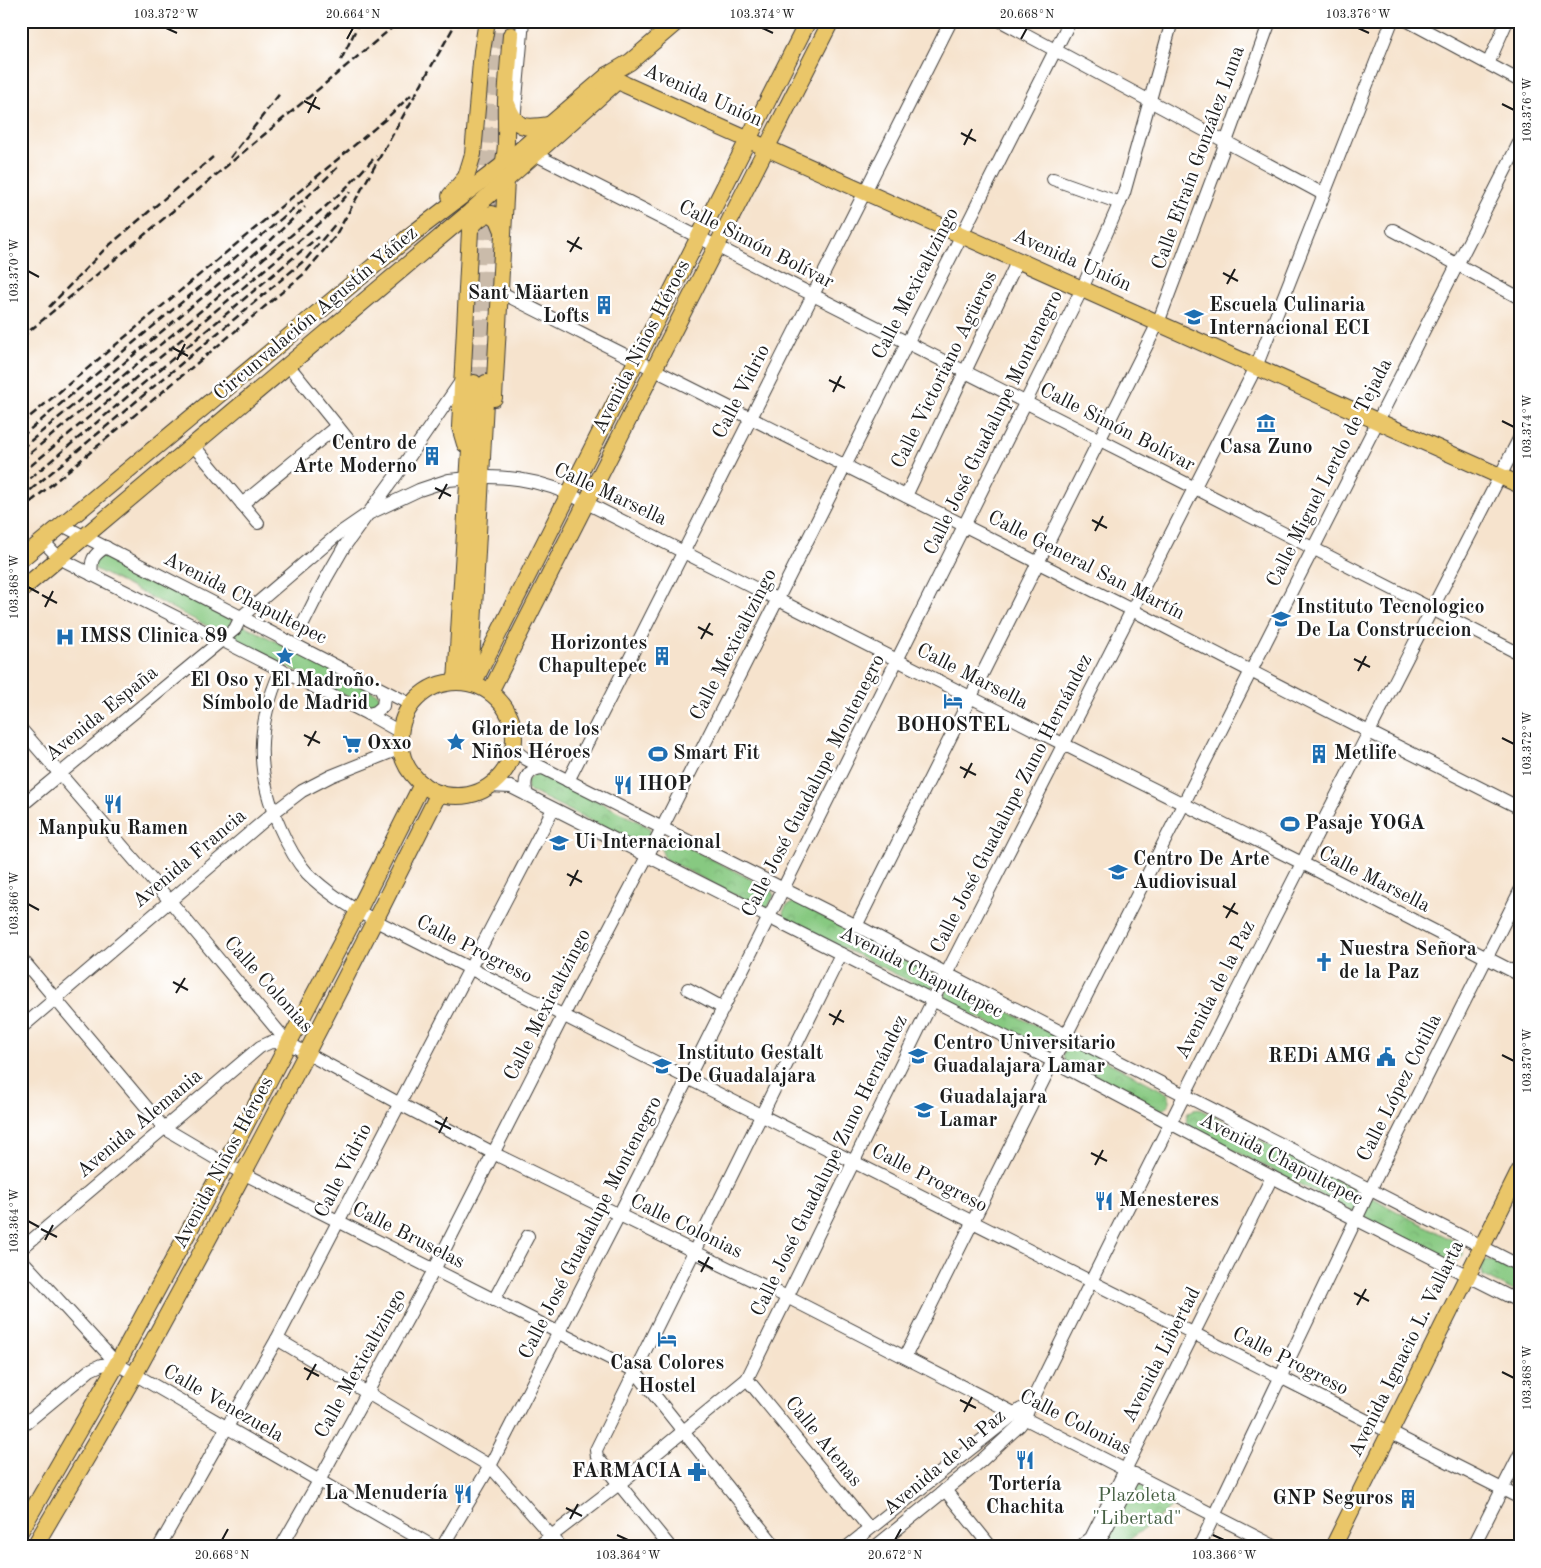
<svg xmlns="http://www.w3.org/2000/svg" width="1541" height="1568" font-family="'Old Standard TT',serif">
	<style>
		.green { fill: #87c981; stroke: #52724e }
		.park { fill: url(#park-crowns); stroke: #52724e }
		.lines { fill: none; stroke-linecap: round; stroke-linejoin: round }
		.major-tunnel { stroke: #cabbaa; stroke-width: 16; stroke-dasharray: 16 8; stroke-linecap: butt }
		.minor-casing { stroke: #3d3a37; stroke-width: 14 }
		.major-casing { stroke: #3d3a37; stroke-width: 18 }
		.minor { stroke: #fff; stroke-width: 12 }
		.major { stroke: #eac669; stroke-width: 16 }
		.rail { stroke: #1c1c1c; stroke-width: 2.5; stroke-dasharray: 8 4; stroke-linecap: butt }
		.ticks { fill: none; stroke: #1c1c1c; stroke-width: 2 }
		.labels { text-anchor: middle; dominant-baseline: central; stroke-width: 5; stroke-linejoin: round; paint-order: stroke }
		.street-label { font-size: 20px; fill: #1c1c1c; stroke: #fff }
		.poi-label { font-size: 20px; font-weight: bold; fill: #1c1c1c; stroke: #fff; text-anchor: start }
		.park-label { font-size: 20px; fill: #476144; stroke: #fff }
		.neatline { fill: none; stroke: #1c1c1c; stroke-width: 2 }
		.ticks-label { font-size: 12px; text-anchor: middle; fill: #1c1c1c }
	</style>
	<defs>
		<pattern id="park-crowns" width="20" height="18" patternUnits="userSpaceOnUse" patternTransform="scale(1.25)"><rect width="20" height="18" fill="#87c981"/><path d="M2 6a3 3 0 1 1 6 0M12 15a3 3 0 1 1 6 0" fill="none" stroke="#74ac6f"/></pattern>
	</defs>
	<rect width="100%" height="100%" fill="#fff"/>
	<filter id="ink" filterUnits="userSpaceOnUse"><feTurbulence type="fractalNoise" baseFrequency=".02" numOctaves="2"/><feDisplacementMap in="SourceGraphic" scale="10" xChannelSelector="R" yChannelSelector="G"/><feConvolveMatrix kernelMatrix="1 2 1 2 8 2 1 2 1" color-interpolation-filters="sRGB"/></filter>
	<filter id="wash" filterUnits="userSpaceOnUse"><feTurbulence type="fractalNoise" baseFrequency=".0096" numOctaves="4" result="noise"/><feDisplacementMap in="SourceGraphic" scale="20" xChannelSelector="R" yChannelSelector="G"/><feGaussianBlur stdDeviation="1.12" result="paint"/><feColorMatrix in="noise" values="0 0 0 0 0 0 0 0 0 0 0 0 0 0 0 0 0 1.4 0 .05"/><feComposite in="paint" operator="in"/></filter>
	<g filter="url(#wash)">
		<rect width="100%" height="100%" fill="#f6e3cd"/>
		<g class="green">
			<polygon points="103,554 234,620 223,634 95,569 93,559"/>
			<polygon points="242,624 378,694 381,702 370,708 231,638"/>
		</g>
		<g class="park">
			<polygon points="538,771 649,827 652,834 649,843 642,846 528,790 527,780"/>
			<polygon points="671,840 674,840 772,890 774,896 768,907 762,909 665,859 661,849 664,843"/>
			<polygon points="795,902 934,973 936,979 933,988 927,990 784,918 783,912 786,906"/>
			<polygon points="954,985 1055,1035 1058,1041 1052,1051 1050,1052 948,1003 945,994 948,988"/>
			<path d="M1074,1044l95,50v11l-5,4 -6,1 -92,-48c-6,-8 -1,-16 8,-18z"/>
			<path d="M1196,1109l6,1 258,134 3,4v8l-6,5 -6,1 -259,-133c-6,-4 -7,-9 -4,-16z"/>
			<polygon points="1488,1260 1493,1261 1520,1274 1520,1294 1483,1276 1481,1267 1484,1262"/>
			<polygon points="1129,1479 1176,1504 1120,1547 1106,1547 1102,1541"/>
		</g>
	</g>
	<g filter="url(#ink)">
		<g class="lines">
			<g class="major-tunnel">
				<polyline points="505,49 507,21"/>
				<polyline points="474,383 478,227 495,21"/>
				<polyline points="486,383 491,221 500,108"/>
			</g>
			<g class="minor-casing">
				<g id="minor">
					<polyline points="1001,21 1323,194"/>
					<polyline points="1408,21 1520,81"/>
					<polyline points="1488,64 1507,21"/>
					<polyline points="514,121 523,21"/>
					<polyline points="536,155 1195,488 1520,654"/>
					<polyline points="1053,179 1120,203"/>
					<polyline points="1393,230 1520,298"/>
					<polyline points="500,292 1132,610 1375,735 1520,808"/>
					<polyline points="288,365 351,443"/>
					<polyline points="193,445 258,523"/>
					<path d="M481,477c31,-1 59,4 88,17l494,250 245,122 212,109"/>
					<polyline points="906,496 1018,260"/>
					<polyline points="242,504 337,426"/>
					<polyline points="62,525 412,705"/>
					<polyline points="43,541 59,558 368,714 400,732"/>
					<path d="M92,575c-2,-15 1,-20 14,-28"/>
					<polyline points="303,624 325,580 344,547 405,463 462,380"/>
					<path d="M281,670c-25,56 -26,102 -1,158 7,16 15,32 27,45 20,20 44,35 69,48l1144,577"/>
					<polyline points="368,714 376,712 383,706 384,697 381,690"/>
					<polyline points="21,729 170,901 288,1043 400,1104 501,1157 787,1297 1276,1547"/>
					<polyline points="513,749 526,759 543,768 863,929 947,974 1520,1266"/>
					<polyline points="568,781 951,21"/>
					<polyline points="489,786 511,787 1053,1061 1272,1177 1520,1302"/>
					<path d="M527,795c-4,-14 -1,-26 16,-27"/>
					<polyline points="21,806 235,629 241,617 337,535 366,515 419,490 449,480 469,478"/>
					<polyline points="856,926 1158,323 1226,142 1270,21"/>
					<polyline points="21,958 164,1128 225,1164 635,1371 776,1547"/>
					<polyline points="688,989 723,1008"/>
					<polyline points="21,1028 273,813 302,791 331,776 401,748"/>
					<polyline points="21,1249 260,1047 271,1042 288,1043"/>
					<polyline points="21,1259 117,1364 434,1547"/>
					<polyline points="494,1300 528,1236"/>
					<polyline points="277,1339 490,1466 561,1547"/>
					<polyline points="905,1357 1053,1061 1520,141"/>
					<polyline points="747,1379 869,1528"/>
					<polyline points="21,1427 90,1370 101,1365 117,1364"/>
					<polyline points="945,1490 991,1547"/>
					<polyline points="1097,1546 1135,1474"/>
					<polyline points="159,1547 277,1339 553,809"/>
					<polyline points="281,1547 319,1481 434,1270 563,1016 662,828 1070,21"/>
					<polyline points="442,1547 490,1466 619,1215 783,889 1082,289 1124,193 1172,21"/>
					<polyline points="537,1547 619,1484 747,1379 933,1000 1256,367 1392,21"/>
					<polyline points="670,1547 597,1457 596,1450 841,954"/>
					<polyline points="847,1547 1021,1409"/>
					<path d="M875,1547l106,-86 39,-36 5,-7 6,-15c159,-324 325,-645 489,-966"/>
					<polyline points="1080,1547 1091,1538 1272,1177"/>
					<polyline points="1199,1547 1370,1190 1520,891"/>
					<polyline points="1473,1547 1520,1454"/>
				</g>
			</g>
			<g class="major-casing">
				<g id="major">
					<polyline points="608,75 626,85 1520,485"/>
					<path d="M507,104c9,25 17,25 42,21"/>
					<path d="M501,170c8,-18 4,-49 5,-69 1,-22 3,-44 5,-66"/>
					<polyline points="450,196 466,177 473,154 482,51 487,21"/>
					<polyline points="494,398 506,180"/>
					<path d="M465,444l-5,-17 10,-197c4,-8 13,-16 22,-16l6,5 5,12"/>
					<polyline points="21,559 411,235 504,164 608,75 630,62 678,21"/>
					<polyline points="21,590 470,212 614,84"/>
					<polyline points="456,682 474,383"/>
					<circle cx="457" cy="739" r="57"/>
					<polyline points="470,683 486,383"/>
					<polyline points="473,684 808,21"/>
					<polyline points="490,692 831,21"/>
					<polyline points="21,1530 117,1364 225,1164 358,911 422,784"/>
					<path d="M34,1547c34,-58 69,-116 102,-175 105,-191 206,-384 303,-579"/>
					<polyline points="1333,1547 1520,1170"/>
				</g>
			</g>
			<use href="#minor" class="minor"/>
			<use href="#major" class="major"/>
			<g class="rail">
				<polyline points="341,60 360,21"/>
				<polyline points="230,158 281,92"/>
				<polyline points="49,307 105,249 213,157"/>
				<polyline points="21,338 400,21"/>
				<polyline points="21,424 387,118 411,95"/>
				<polyline points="21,437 274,225 307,197 340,165"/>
				<polyline points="21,449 270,241 305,207"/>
				<polyline points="21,461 325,207 350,184 376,156"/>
				<polyline points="21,474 325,219 350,192"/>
				<polyline points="21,486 318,237"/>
				<polyline points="21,498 306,259 337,222"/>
				<polyline points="21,510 305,273 334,238 457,21"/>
			</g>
		</g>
	</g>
	<path class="ticks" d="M166,28l11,5M762,28l11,5M1358,28l11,5M347,39l6,-11M1021,39l6,-11M304,101l16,8M1502,104l12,6M308,113l8,-16M961,133l15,8M964,145l8,-16M567,241l15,8M570,252l9,-15M28,271l11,6M1223,273l15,8M1227,284l8,-15M173,348l15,8M177,360l8,-16M829,380l16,8M833,392l8,-16M1502,421l12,6M435,488l16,8M439,499l8,-15M1092,520l15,8M1095,531l8,-15M28,587l11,6M42,595l15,8M45,607l8,-16M698,627l15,8M701,639l9,-16M1354,659l16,8M1358,671l8,-15M304,735l16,8M1502,738l12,6M308,746l8,-15M960,767l16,8M964,778l8,-15M567,874l15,8M570,886l8,-16M28,904l11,6M1223,906l15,8M1226,918l9,-15M173,982l15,8M176,993l9,-15M829,1014l15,8M833,1025l8,-15M1502,1055l12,6M435,1121l16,8M439,1133l8,-16M1091,1153l16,8M1095,1165l8,-15M28,1221l11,6M41,1229l16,8M45,1240l8,-15M698,1261l15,8M701,1272l8,-15M1354,1293l15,8M1357,1305l9,-16M304,1368l15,8M1502,1372l12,6M307,1380l9,-16M960,1400l16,8M964,1412l8,-15M566,1508l16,8M570,1519l8,-15M617,1535l11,5M1213,1535l11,5M222,1540l6,-11M895,1540l6,-11"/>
	<defs>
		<g id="building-bare" transform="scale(1.5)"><path d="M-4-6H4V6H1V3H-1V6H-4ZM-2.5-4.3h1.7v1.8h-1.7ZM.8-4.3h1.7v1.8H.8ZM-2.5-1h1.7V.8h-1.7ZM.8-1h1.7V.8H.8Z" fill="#1f6fb2" stroke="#fff" stroke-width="2.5" paint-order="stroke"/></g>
		<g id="university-bare" transform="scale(1.5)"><path d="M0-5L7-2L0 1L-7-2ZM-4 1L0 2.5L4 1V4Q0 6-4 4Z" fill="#1f6fb2" stroke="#fff" stroke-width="2.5" paint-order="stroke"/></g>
		<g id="museum-bare" transform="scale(1.5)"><path d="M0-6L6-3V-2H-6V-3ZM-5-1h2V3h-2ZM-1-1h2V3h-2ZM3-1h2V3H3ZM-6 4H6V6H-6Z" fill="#1f6fb2" stroke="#fff" stroke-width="2.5" paint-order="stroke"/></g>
		<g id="hospital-bare" transform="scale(1.5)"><path d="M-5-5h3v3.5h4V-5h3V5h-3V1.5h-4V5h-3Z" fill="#1f6fb2" stroke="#fff" stroke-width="2.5" paint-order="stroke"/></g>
		<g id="sight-bare" transform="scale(1.5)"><path d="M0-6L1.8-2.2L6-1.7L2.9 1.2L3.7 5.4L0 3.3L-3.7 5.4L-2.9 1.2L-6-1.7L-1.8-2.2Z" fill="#1f6fb2" stroke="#fff" stroke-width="2.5" paint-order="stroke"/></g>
		<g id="hotel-bare" transform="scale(1.5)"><path d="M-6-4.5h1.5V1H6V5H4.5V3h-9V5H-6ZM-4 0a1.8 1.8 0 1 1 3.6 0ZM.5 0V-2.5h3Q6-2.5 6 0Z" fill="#1f6fb2" stroke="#fff" stroke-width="2.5" paint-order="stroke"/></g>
		<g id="supermarket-bare" transform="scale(1.5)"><path d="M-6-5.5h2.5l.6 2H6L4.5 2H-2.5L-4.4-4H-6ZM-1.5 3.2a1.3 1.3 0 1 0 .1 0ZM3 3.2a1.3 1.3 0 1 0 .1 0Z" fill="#1f6fb2" stroke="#fff" stroke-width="2.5" paint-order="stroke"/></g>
		<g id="stadium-bare" transform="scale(1.5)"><path d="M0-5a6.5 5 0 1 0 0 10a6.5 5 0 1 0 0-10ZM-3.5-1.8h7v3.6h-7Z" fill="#1f6fb2" stroke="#fff" stroke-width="2.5" paint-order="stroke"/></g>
		<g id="restaurant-bare" transform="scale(1.5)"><path d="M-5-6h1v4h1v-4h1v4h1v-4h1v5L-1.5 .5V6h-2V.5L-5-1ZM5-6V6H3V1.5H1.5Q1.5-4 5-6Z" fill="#1f6fb2" stroke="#fff" stroke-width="2.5" paint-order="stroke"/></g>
		<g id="church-bare" transform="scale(1.5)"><path d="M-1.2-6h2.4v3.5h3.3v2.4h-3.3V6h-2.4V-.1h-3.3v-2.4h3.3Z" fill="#1f6fb2" stroke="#fff" stroke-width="2.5" paint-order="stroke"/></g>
		<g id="civic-bare" transform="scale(1.5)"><path d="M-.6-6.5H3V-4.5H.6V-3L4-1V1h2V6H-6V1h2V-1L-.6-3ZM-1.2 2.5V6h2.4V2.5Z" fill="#1f6fb2" stroke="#fff" stroke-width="2.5" paint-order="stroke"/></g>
		<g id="school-bare" transform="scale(1.5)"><path d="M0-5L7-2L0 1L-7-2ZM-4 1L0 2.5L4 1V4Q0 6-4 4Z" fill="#1f6fb2" stroke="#fff" stroke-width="2.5" paint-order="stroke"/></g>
		<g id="pharmacy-bare" transform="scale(1.5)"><path d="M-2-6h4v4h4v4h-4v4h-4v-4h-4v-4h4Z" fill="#1f6fb2" stroke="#fff" stroke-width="2.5" paint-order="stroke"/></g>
	</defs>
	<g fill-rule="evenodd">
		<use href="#building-bare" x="604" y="305"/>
		<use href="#university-bare" x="1194" y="317"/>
		<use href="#museum-bare" x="1266" y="423"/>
		<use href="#building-bare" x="432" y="456"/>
		<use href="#university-bare" x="1281" y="619"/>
		<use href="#hospital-bare" x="65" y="637"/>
		<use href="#sight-bare" x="285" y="656"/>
		<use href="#building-bare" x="662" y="656"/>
		<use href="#hotel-bare" x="953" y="701"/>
		<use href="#sight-bare" x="456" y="742"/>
		<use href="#supermarket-bare" x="352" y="744"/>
		<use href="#stadium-bare" x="658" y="754"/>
		<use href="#building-bare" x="1319" y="754"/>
		<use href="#restaurant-bare" x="623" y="785"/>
		<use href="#restaurant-bare" x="113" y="804"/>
		<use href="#stadium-bare" x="1290" y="824"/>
		<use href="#university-bare" x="559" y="843"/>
		<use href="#university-bare" x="1118" y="872"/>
		<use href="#church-bare" x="1324" y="962"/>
		<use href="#university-bare" x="918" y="1056"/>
		<use href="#civic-bare" x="1386" y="1057"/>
		<use href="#university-bare" x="662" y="1066"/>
		<use href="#school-bare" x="924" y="1110"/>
		<use href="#restaurant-bare" x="1104" y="1201"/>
		<use href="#hotel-bare" x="667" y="1339"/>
		<use href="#restaurant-bare" x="1025" y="1460"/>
		<use href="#pharmacy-bare" x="697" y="1472"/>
		<use href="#restaurant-bare" x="463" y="1494"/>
		<use href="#building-bare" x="1408" y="1499"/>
	</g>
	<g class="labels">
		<g class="street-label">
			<text transform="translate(703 96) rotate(24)">Avenida Unión</text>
			<text transform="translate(1199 158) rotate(-70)">Calle Efraín González Luna</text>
			<text transform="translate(756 245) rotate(27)">Calle Simón Bolívar</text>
			<text transform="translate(1072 261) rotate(24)">Avenida Unión</text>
			<text transform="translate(916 284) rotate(-63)">Calle Mexicaltzingo</text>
			<text transform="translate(316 314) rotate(-40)">Circunvalación Agustín Yáñez</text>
			<text transform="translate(642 347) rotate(-63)">Avenida Niños Héroes</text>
			<text transform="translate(945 370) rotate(-64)">Calle Victoriano Agüeros</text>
			<text transform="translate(742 392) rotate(-63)">Calle Vidrio</text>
			<text transform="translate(994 423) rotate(-64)">Calle José Guadalupe Montenegro</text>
			<text transform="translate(1117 428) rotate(27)">Calle Simón Bolívar</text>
			<text transform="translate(1330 473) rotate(-63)">Calle Miguel Lerdo de Tejada</text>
			<text transform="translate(610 495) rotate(25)">Calle Marsella</text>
			<text transform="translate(1086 566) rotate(27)">Calle General San Martín</text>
			<text transform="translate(245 599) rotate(27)">Avenida Chapultepec</text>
			<text transform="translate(734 645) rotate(-63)">Calle Mexicaltzingo</text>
			<text transform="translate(972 677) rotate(27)">Calle Marsella</text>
			<text transform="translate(102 714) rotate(-39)">Avenida España</text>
			<text transform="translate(814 786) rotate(-63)">Calle José Guadalupe Montenegro</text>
			<text transform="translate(1012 804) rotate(-63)">Calle José Guadalupe Zuno Hernández</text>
			<text transform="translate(190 859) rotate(-40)">Avenida Francia</text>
			<text transform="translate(1374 880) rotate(27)">Calle Marsella</text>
			<text transform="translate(474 950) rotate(27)">Calle Progreso</text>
			<text transform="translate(921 973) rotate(27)">Avenida Chapultepec</text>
			<text transform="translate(268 985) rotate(48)">Calle Colonias</text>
			<text transform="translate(1216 990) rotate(-63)">Avenida de la Paz</text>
			<text transform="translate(548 1005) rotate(-63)">Calle Mexicaltzingo</text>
			<text transform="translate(1400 1088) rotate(-63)">Calle López Cotilla</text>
			<text transform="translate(140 1124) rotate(-40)">Avenida Alemania</text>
			<text transform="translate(1281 1160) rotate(27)">Avenida Chapultepec</text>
			<text transform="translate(224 1163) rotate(-62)">Avenida Niños Héroes</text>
			<text transform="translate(830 1166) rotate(-64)">Calle José Guadalupe Zuno Hernández</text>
			<text transform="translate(344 1171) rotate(-63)">Calle Vidrio</text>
			<text transform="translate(929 1179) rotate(27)">Calle Progreso</text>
			<text transform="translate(686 1227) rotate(26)">Calle Colonias</text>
			<text transform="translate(591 1228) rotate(-63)">Calle José Guadalupe Montenegro</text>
			<text transform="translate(408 1236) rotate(27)">Calle Bruselas</text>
			<text transform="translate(1407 1349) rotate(-64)">Avenida Ignacio L. Vallarta</text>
			<text transform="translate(1162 1355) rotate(-63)">Avenida Libertad</text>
			<text transform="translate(1290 1362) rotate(27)">Calle Progreso</text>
			<text transform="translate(361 1364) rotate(-61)">Calle Mexicaltzingo</text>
			<text transform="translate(223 1404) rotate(30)">Calle Venezuela</text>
			<text transform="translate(1075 1423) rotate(27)">Calle Colonias</text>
			<text transform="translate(823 1442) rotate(51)">Calle Atenas</text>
			<text transform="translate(945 1463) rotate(-40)">Avenida de la Paz</text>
		</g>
		<g class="poi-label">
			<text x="589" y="294" text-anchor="end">Sant Mäarten<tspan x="589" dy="23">Lofts</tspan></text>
			<text x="1209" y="306">Escuela Culinaria<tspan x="1209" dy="23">Internacional ECI</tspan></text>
			<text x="417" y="444" text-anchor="end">Centro de<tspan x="417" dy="23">Arte Moderno</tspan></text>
			<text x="1266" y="448" text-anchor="middle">Casa Zuno</text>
			<text x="1296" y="608">Instituto Tecnologico<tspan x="1296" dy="23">De La Construccion</tspan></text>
			<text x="80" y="637">IMSS Clinica 89</text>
			<text x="647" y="644" text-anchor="end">Horizontes<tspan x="647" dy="23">Chapultepec</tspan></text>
			<text x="285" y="681" text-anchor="middle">El Oso y El Madroño.<tspan x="285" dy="23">Símbolo de Madrid</tspan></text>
			<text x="953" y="726" text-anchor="middle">BOHOSTEL</text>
			<text x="471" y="730">Glorieta de los<tspan x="471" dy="23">Niños Héroes</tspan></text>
			<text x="367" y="744">Oxxo</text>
			<text x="673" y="754">Smart Fit</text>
			<text x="1334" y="754">Metlife</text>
			<text x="638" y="785">IHOP</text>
			<text x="1305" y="824">Pasaje YOGA</text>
			<text x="113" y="829" text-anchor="middle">Manpuku Ramen</text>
			<text x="574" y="843">Ui Internacional</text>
			<text x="1133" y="860">Centro De Arte<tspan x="1133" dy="23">Audiovisual</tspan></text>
			<text x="1339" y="950">Nuestra Señora<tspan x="1339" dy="23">de la Paz</tspan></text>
			<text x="933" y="1044">Centro Universitario<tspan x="933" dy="23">Guadalajara Lamar</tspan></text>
			<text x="677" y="1054">Instituto Gestalt<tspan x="677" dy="23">De Guadalajara</tspan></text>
			<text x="1371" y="1057" text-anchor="end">REDi AMG</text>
			<text x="939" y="1098">Guadalajara<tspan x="939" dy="23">Lamar</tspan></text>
			<text x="1119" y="1201">Menesteres</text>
			<text x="667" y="1364" text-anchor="middle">Casa Colores<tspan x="667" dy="23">Hostel</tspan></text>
			<text x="682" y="1472" text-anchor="end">FARMACIA</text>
			<text x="1025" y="1485" text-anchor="middle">Tortería<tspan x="1025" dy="23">Chachita</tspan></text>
			<text x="448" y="1494" text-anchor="end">La Menudería</text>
			<text x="1393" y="1499" text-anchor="end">GNP Seguros</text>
		</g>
		<g class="park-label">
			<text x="1137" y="1496">Plazoleta<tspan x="1137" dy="23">"Libertad"</tspan></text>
		</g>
	</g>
	<rect width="1541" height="1568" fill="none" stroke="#fff" stroke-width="55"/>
	<rect x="28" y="28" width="1486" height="1512" class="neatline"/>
	<g class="ticks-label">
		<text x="166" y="18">103.372°W</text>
		<text x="353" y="18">20.664°N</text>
		<text x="762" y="18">103.374°W</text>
		<text x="1027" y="18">20.668°N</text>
		<text x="1358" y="18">103.376°W</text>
		<text transform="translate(1527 110) rotate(-90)" y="4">103.376°W</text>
		<text transform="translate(14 271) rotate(-90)" y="4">103.370°W</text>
		<text transform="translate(1527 427) rotate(-90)" y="4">103.374°W</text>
		<text transform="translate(14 587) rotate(-90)" y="4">103.368°W</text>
		<text transform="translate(1527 744) rotate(-90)" y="4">103.372°W</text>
		<text transform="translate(14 904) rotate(-90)" y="4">103.366°W</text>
		<text transform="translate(1527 1061) rotate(-90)" y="4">103.370°W</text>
		<text transform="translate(14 1221) rotate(-90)" y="4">103.364°W</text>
		<text transform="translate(1527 1378) rotate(-90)" y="4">103.368°W</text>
		<text x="222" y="1559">20.668°N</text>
		<text x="628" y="1559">103.364°W</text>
		<text x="895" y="1559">20.672°N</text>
		<text x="1224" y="1559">103.366°W</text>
	</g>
</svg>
